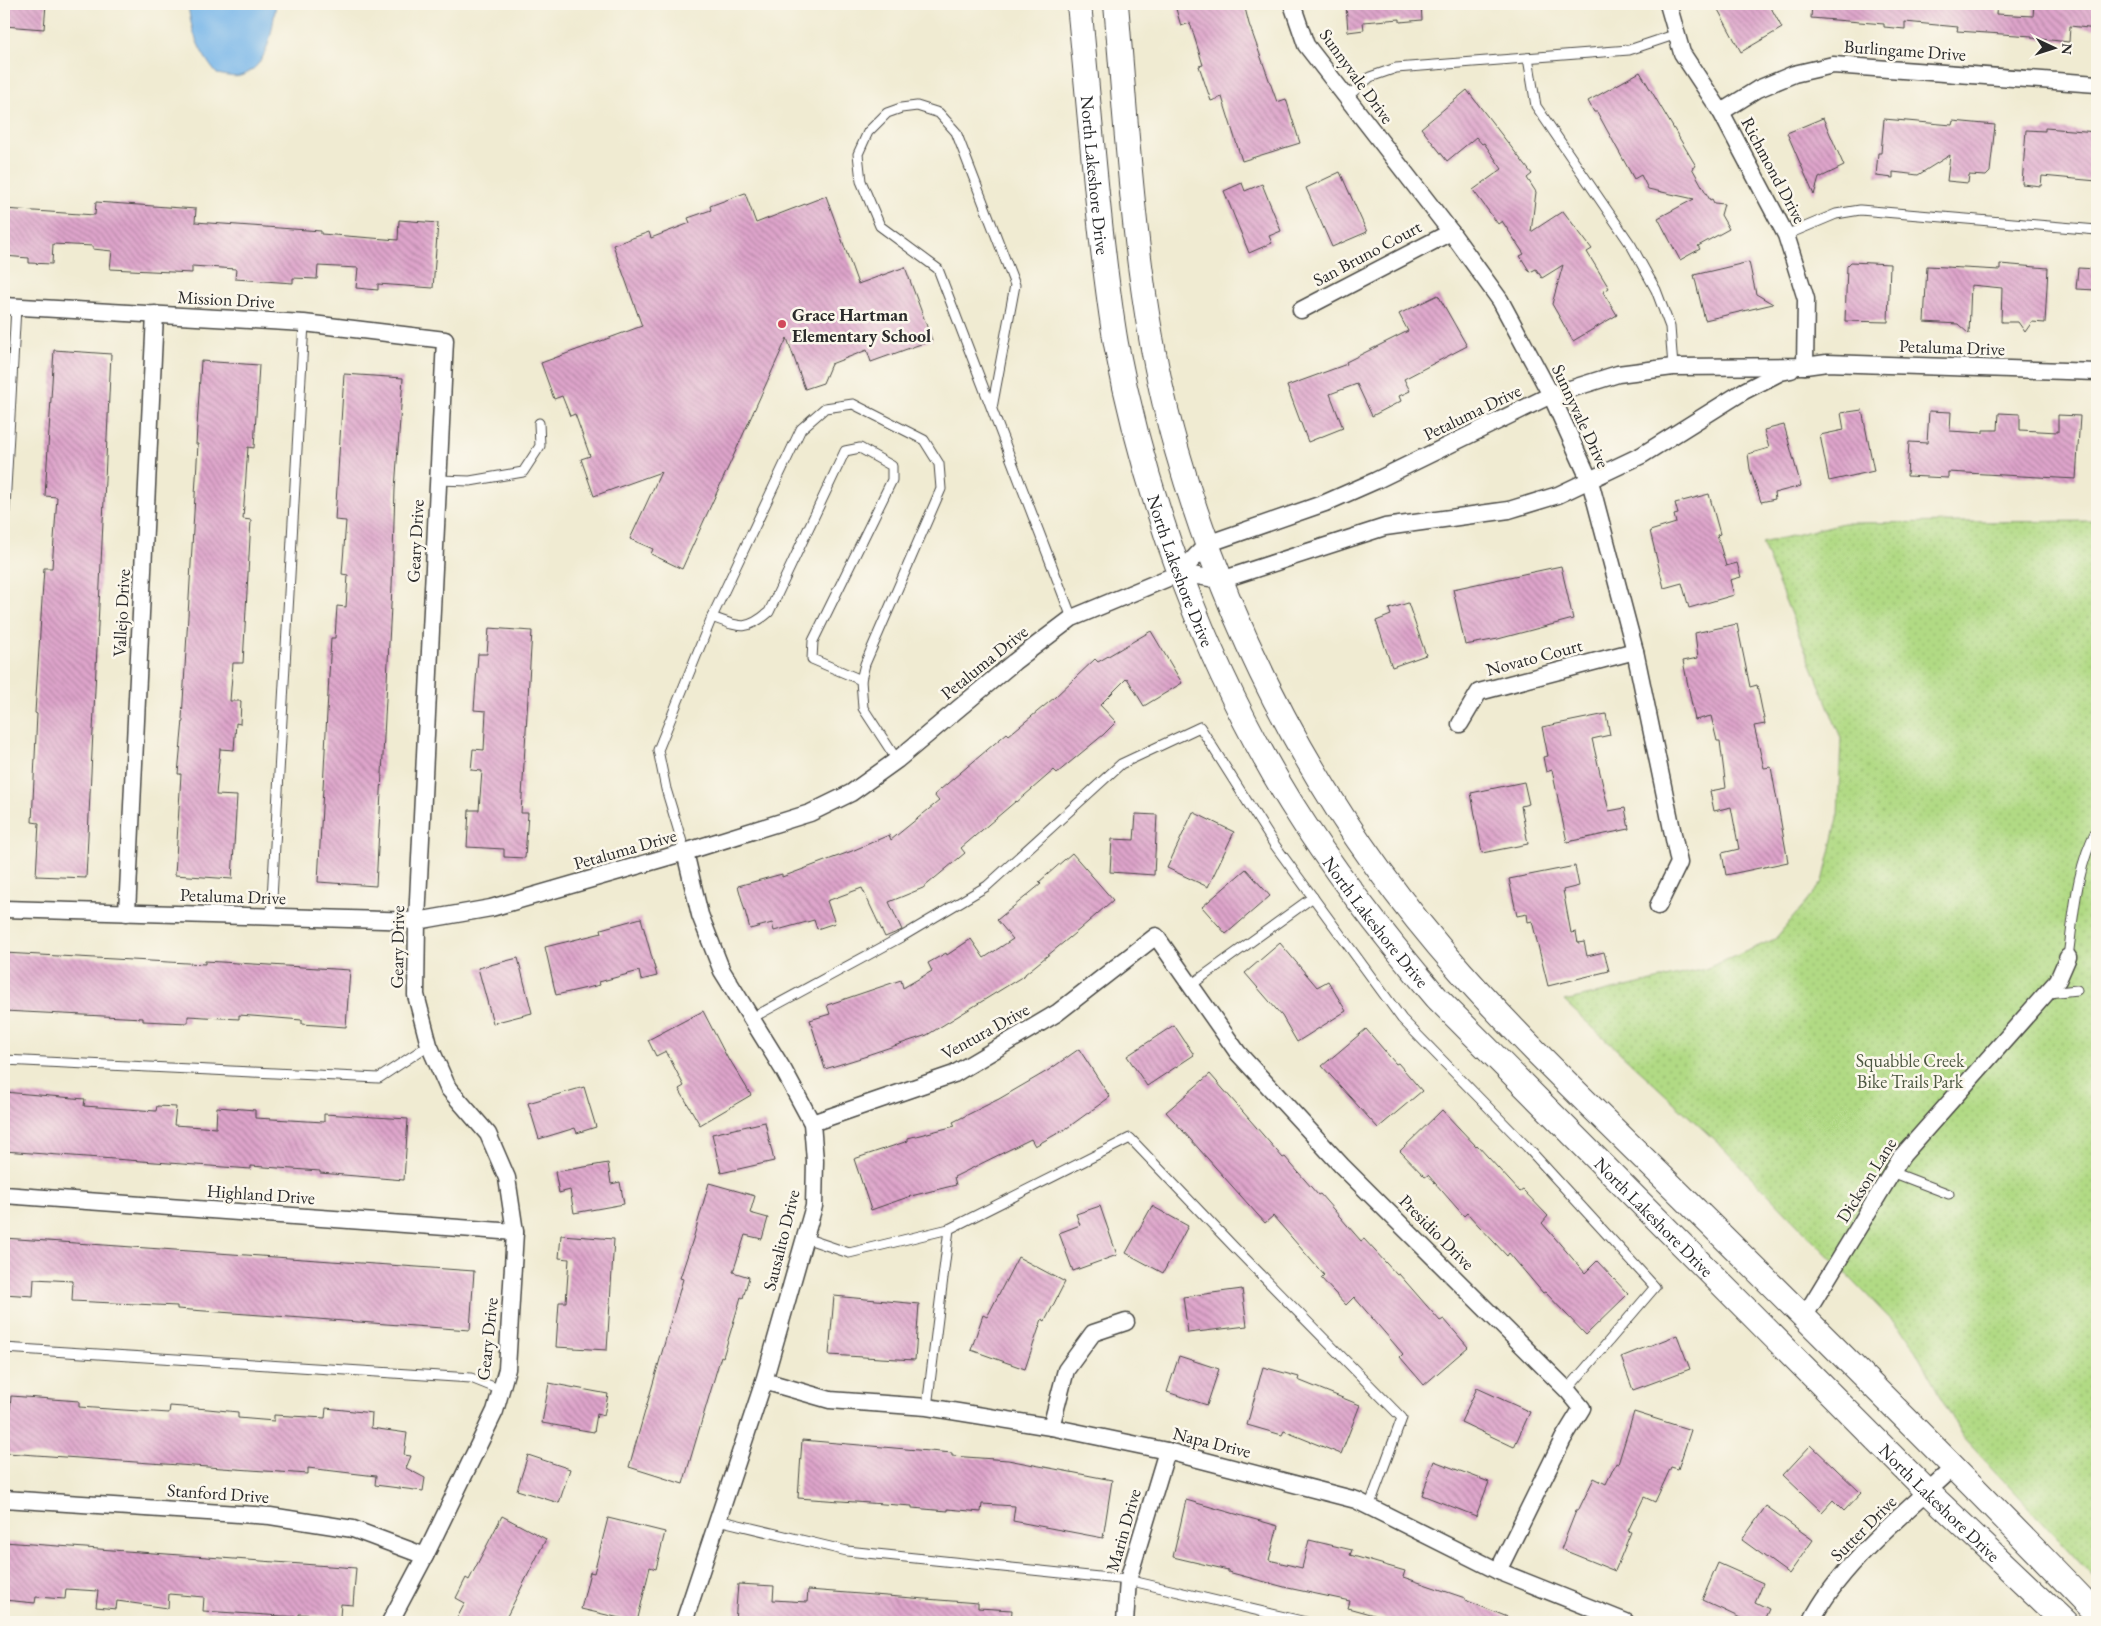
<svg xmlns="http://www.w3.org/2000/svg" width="2101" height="1626" font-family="'EB Garamond',serif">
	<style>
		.park { fill: url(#park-dots); stroke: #6e8258 }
		.water { fill: #76b5e9; stroke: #50708a }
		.building { fill: url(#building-back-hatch) }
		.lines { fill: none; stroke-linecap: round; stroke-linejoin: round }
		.lane-casing { stroke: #494844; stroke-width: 11 }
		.street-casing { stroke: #494844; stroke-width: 19 }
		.secondary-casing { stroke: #494844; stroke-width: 26 }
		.lane { stroke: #fff; stroke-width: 9 }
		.street { stroke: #fff; stroke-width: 16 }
		.secondary { stroke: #fff; stroke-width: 24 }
		.poi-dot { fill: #d1495b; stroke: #fbf7ec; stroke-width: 2 }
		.labels { text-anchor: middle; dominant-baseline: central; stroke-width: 5; stroke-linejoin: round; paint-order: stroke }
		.street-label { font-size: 18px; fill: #2b2b2b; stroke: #fbf7ec }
		.poi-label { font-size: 18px; font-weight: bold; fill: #2b2b2b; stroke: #fbf7ec; text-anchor: start }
		.park-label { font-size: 18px; fill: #4c5741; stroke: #fbf7ec }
	</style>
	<defs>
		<pattern id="park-dots" width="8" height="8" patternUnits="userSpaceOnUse" patternTransform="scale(1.25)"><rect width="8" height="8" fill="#b1da84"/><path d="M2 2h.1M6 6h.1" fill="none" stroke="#98bb72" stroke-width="1.8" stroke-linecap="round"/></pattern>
		<pattern id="building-back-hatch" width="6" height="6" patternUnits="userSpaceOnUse" patternTransform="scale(1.25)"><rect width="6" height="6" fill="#dea4cb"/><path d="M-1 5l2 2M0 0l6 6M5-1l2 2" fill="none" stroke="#b486a5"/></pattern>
	</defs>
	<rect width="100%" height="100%" fill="#fbf7ec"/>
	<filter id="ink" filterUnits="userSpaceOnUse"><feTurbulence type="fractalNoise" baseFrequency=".02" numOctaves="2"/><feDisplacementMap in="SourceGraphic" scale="10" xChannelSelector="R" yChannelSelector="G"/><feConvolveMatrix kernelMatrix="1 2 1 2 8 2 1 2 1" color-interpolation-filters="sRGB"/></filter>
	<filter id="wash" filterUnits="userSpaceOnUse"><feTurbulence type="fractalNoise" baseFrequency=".0096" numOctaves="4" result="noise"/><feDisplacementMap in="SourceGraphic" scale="20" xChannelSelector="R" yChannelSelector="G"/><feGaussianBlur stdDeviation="1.12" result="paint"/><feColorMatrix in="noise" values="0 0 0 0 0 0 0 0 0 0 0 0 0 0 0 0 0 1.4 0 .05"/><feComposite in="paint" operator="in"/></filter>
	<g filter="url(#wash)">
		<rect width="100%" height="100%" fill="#f0ebd2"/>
		<polygon class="park" points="2097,521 2097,1581 1962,1436 1908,1337 1720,1145 1564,1001 1705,969 1775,939 1823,882 1838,818 1841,738 1762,543 1843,523"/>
		<path class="water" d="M188,4h88c-4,25 -7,64 -36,72 -7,2 -16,-1 -23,-2 -18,-22 -26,-42 -29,-70z"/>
		<g id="blocks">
			<g class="building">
				<polygon points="4,4 46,4 44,29 4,26"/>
				<polygon points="1191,4 1244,4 1249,24 1277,102 1286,99 1300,143 1242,161 1222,97 1211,101 1199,66 1203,65 1190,23 1181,26 1176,9"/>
				<polygon points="1346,4 1421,4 1422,20 1400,22 1400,19 1363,22 1364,30 1348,32"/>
				<polygon points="1715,4 1769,4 1782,28 1741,52"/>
				<polygon points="1812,4 1997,4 1996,14 2033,16 2034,4 2097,4 2097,29 2070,26 2069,42 2032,38 2032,36 1957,31 1958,27 1905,22 1905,29 1884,27 1884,24 1811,18"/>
				<polygon points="1640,72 1696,166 1692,168 1710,200 1712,199 1714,203 1724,204 1721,215 1729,229 1698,246 1700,249 1680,260 1658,218 1694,199 1648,189 1641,175 1634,179 1597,112 1594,112 1588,101"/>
				<polygon points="1467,90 1532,174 1527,178 1536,192 1531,232 1563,211 1592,249 1587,252 1609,288 1603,292 1617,315 1573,341 1552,304 1563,265 1542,278 1536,269 1530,272 1520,256 1524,254 1502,221 1498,224 1473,190 1502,169 1484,143 1482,144 1476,137 1447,161 1421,128"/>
				<polygon points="1823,118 1844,166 1819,178 1814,195 1787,133"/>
				<polygon points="1884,119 1952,125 1953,121 1995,125 1990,172 1986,176 1969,175 1968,183 1947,181 1950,155 1918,175 1893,172 1893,178 1876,176 1878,153 1881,153"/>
				<polygon points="2045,128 2097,132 2097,181 2042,176 2041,186 2022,184 2026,130 2045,131"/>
				<polygon points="1340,172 1367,232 1332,247 1306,188"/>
				<polygon points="1242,183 1245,191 1262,184 1281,231 1269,236 1272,243 1249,253 1224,191"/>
				<polygon points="745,193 756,223 826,196 858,284 905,267 932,340 871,362 867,350 831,364 823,383 805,389 787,338 682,569 651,554 653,549 630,539 661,472 594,496 581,459 590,456 575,414 570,416 562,396 554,399 541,363 642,326 613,245 649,232 651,238 690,223 688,218 711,210 710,206"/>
				<polygon points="96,202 196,209 195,222 321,231 321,234 398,240 399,220 438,223 433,288 378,284 378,290 356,288 358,268 318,266 317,279 293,278 293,283 235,279 236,269 192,266 192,273 110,269 112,251 93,249 93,246 53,244 52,264 29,263 29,258 4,256 4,209 95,215"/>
				<polygon points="1749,262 1756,294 1773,304 1705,320 1694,275"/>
				<polygon points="1851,262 1890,264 1888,322 1845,321 1847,266"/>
				<polygon points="2000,264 2048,268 2045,323 2032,322 2025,332 2018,322 2001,322 2002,288 1971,285 1969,334 1958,324 1924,322 1927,266 2000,270"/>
				<polygon points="2078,268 2097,269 2097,290 2076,289"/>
				<polygon points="1438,295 1467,346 1404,379 1410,391 1399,396 1401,401 1372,416 1357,384 1330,394 1343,428 1308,442 1287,386 1347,364 1346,362 1408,331 1399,314"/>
				<polygon points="54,350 111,354 86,878 36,876 39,823 32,822 37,714 35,713 44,568 52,568 57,497 45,496"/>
				<polygon points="201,361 259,365 254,448 248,447 243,519 251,520 243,663 233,663 230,701 241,701 240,724 236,723 234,750 220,749 216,795 237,796 232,879 175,875 181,774 178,774 183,720 182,719 198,444 196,444"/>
				<polygon points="344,374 403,378 395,489 392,587 376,886 318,882 331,638 335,638 337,606 346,607 348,575 342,574 346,521 335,520"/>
				<polygon points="1862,410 1874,471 1829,481 1820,435 1844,430 1841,413"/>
				<polygon points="1929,411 1951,412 1950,431 1983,433 1983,430 1998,430 1999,413 2020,414 2020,430 2058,432 2058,415 2080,416 2076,479 1948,472 1948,478 1907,476 1909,442 1927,443"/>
				<polygon points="1784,425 1801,486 1774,493 1775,499 1761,502 1750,469 1748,454 1769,448 1764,430"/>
				<polygon points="1709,494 1720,534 1717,535 1726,566 1737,563 1741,577 1730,580 1734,595 1689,608 1682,583 1664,588 1650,531 1676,523 1674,515 1678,514 1675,503"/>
				<polygon points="1561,566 1573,619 1498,639 1465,645 1453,589"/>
				<polygon points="1408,603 1426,655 1392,667 1376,621 1391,615 1389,609"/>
				<polygon points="1737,624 1750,687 1757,685 1765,724 1754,726 1764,768 1771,767 1788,862 1726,875 1722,853 1739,849 1731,807 1714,811 1710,791 1726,788 1720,741 1717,741 1711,716 1695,720 1683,661 1698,658 1695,633"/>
				<polygon points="489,628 532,631 521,813 528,813 525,858 504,857 504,849 467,847 469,810 479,810 482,771 471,770 473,749 484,750 486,711 474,710 478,654 487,654"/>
				<polygon points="1151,631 1182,683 1144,706 1127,678 1100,705 1116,722 1103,735 1057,773 1054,770 1017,802 1016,801 961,848 965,853 923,888 889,902 902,930 885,937 862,888 827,901 835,923 817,929 814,920 774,931 772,923 750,929 738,886 782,874 782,877 852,851 889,835 891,840 939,801 934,795 1007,733 1009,735 1054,698 1095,659 1098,662"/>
				<polygon points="1606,714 1610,735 1592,739 1609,811 1625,808 1629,829 1567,842 1552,770 1546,772 1543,757 1548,756 1542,727"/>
				<polygon points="1524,782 1529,804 1521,806 1528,844 1482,853 1471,793"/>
				<polygon points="1193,812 1234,832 1208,887 1167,868"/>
				<polygon points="1136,814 1157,815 1154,875 1110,872 1112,839 1134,840"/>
				<polygon points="1072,853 1113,900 1080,929 1025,974 1025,975 927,1035 867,1055 867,1056 825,1069 810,1020 830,1014 827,1005 901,980 903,988 932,971 928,963 946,953 947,955 971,939 984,958 1013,939 997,920 1041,884 1039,882"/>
				<polygon points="1575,866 1579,886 1563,890 1571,933 1576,932 1578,943 1584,942 1587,956 1604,952 1609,971 1548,986 1532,921 1528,922 1527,914 1517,916 1509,879"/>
				<polygon points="1246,869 1270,896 1226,934 1202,907"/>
				<polygon points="641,918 657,976 641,980 639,971 599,982 600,985 556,995 545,947 602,933 601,929"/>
				<polygon points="1280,943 1317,987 1328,981 1346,1011 1297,1042 1282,1016 1245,973"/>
				<polygon points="4,953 205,964 205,961 350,970 346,1027 302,1024 302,1020 239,1015 239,1019 188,1016 188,1023 143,1021 143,1018 4,1011"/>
				<polygon points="518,958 532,1013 493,1023 478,968"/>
				<polygon points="703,1011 729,1061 730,1060 751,1095 700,1125 679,1089 684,1086 666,1051 656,1056 648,1040"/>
				<polygon points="1174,1025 1194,1055 1147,1086 1127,1056"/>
				<polygon points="1366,1029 1396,1064 1398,1063 1422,1091 1378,1128 1322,1066"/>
				<polygon points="1079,1049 1110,1097 1067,1128 1035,1146 1031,1139 954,1177 956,1185 911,1196 871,1210 854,1159 908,1141 908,1138 955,1126 953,1122 999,1099 1049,1070"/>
				<polygon points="1210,1074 1283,1158 1285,1157 1318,1195 1320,1194 1361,1241 1364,1239 1397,1275 1399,1274 1440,1321 1444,1319 1468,1347 1424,1385 1400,1357 1403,1354 1354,1297 1346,1305 1321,1278 1324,1275 1273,1216 1265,1223 1166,1112"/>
				<polygon points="584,1087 596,1127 577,1133 575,1128 539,1139 528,1103"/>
				<polygon points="4,1092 85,1099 84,1106 156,1111 157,1106 176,1107 174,1125 216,1128 217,1107 255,1110 255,1118 324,1122 324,1114 408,1119 404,1180 320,1173 320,1171 251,1166 251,1169 4,1151"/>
				<polygon points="1442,1110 1476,1146 1477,1145 1520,1192 1523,1190 1548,1216 1542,1223 1585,1273 1597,1261 1628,1294 1586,1335 1545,1292 1543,1293 1509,1253 1507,1256 1467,1213 1464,1216 1428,1175 1425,1177 1400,1151"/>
				<polygon points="765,1122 774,1161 721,1173 712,1134"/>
				<polygon points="608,1163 611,1184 620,1182 624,1204 574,1213 570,1190 559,1193 555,1172"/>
				<polygon points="709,1183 755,1196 750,1213 768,1218 762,1239 745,1235 733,1272 749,1277 743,1298 741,1297 723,1357 721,1356 683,1484 629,1467 683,1279 680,1278 693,1239"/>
				<polygon points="1100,1206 1117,1255 1073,1271 1059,1233 1080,1225 1076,1214"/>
				<polygon points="1152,1206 1188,1226 1163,1273 1126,1253"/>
				<polygon points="561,1235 614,1239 607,1350 556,1347 559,1302 566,1302 569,1259 559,1258"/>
				<polygon points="4,1238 474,1271 470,1330 177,1309 177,1306 72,1301 73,1281 34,1279 33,1296 4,1294"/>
				<polygon points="1018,1257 1065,1282 1045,1321 1042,1319 1025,1369 971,1350 983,1315 987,1317"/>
				<polygon points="1242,1289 1247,1326 1188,1333 1183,1297"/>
				<polygon points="834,1296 919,1304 915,1360 829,1355"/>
				<polygon points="1677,1335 1690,1369 1633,1390 1621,1357"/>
				<polygon points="1179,1356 1219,1369 1207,1405 1167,1392"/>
				<polygon points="1263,1367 1299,1377 1298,1380 1360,1405 1341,1454 1284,1431 1282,1435 1247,1425"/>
				<polygon points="549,1383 608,1394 604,1416 597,1414 594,1432 542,1423"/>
				<polygon points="1477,1388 1530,1412 1514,1447 1461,1422"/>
				<polygon points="11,1396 79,1401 79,1407 169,1413 170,1406 208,1409 238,1412 238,1418 274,1421 274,1415 325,1418 326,1408 372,1413 371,1428 407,1433 404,1455 411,1456 406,1468 425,1478 423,1491 375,1485 376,1476 308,1468 308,1474 7,1453"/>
				<polygon points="1634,1412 1691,1430 1678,1469 1671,1467 1655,1502 1644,1497 1628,1531 1631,1532 1615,1571 1561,1549 1576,1511 1578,1511 1594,1478 1606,1484 1616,1463 1618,1464"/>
				<polygon points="802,1440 952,1453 952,1456 1008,1460 1112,1480 1103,1538 1013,1521 1015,1506 982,1504 981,1512 948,1509 948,1511 912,1508 912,1506 798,1498"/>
				<polygon points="1811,1445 1861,1493 1844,1511 1833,1500 1822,1512 1783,1475"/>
				<polygon points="528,1455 570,1469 559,1503 517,1490"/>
				<polygon points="1434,1461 1489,1482 1476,1516 1422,1495"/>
				<polygon points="1186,1500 1278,1526 1269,1560 1302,1568 1309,1540 1352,1550 1350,1555 1405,1571 1403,1577 1465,1598 1465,1600 1520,1622 1399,1622 1348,1608 1350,1601 1288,1588 1228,1572 1228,1570 1173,1557"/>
				<polygon points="1766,1506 1813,1540 1789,1574 1742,1540"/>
				<polygon points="502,1516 546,1539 504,1622 455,1622 465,1603 456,1598 466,1578 469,1580"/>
				<polygon points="608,1518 665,1532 656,1569 650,1567 637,1622 581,1609 590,1572 594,1573"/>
				<polygon points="4,1542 356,1568 353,1605 341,1604 340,1617 299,1614 299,1617 203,1611 204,1597 169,1594 168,1608 117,1601 116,1609 96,1607 98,1591 66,1589 65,1599 36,1597 35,1603 4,1600"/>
				<polygon points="1718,1563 1763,1583 1755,1602 1769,1609 1763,1622 1749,1622 1702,1600"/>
				<polygon points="738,1584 774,1586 773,1600 807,1602 808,1590 978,1603 978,1608 1012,1610 1011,1622 735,1622"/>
			</g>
		</g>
	</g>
	<g filter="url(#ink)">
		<use href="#blocks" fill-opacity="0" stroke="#494844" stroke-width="1"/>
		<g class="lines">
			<g class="lane-casing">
				<g id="lane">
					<polyline points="1528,58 1536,106 1631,245 1656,290 1670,327 1673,367"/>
					<polyline points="1346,98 1370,77 1396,68 1629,50 1677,34"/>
					<polyline points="1786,235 1836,214 1860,210 2097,230"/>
					<polyline points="992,408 1015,285 956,132 939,113 917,106 901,108 887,113 868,132 858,154 861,181 880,226 938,269 1072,618"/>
					<polyline points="438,480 470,481 523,472 540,446 539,423"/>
					<polyline points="4,525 16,307"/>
					<path d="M712,617c27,10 34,15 57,-5l76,-161 15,-3 32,18v14l-79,161 -1,18 49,21"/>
					<polyline points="685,852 666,789 658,750 712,617 801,429 825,408 853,404 924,440 939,464 941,489 865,664 861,680 863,708 897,760"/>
					<polyline points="271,917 304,323"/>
					<path d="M2068,957c6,-43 8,-89 29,-128"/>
					<polyline points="1191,985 1313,897"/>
					<polyline points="2048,993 2077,990"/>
					<polyline points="752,1018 903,936 987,886 1121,764 1200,727 1274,844 1402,1019 1527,1147 1655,1287 1567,1390"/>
					<polyline points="4,1060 379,1078 429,1045"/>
					<polyline points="1892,1172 1949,1194"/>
					<polyline points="805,1238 849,1253 949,1229"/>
					<polyline points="4,1348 471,1378 501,1390"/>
					<polyline points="927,1407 949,1229 1130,1138 1234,1247 1402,1418 1369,1507"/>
					<polyline points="718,1520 847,1551 1128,1580 1306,1622"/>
				</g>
			</g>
			<g class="street-casing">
				<g id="street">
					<polyline points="1292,4 1306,45 1451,232 1500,300 1551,395 1590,481 1635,651 1679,863 1658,906"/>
					<polyline points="1668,4 1682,53 1721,112 1786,235 1806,299 1805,366"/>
					<polyline points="1721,112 1758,89 1794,74 1833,65 2097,84"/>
					<polyline points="4,306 304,323 445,340 417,921 416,995 429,1045 448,1088 488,1134 507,1178 515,1232 507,1369 495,1411 425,1556 390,1622"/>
					<polyline points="1301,310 1451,232"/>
					<polyline points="1180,573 1221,580 1385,527 1509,510 1558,495 1642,455 1744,391 1781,372 1791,370"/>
					<polyline points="1460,724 1479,692 1635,651"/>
					<polyline points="4,909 417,921 491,908 685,852 810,813 851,793 897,760 1014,662 1072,618 1180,573 1207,544 1325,503 1375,481 1551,395 1618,374 1673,367 1805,366 1827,363 2097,372"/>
					<polyline points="127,913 155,314"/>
					<polyline points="812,1123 954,1074 1057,1013 1156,936 1238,1053 1342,1166 1567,1390 1582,1408 1563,1439 1498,1571"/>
					<polyline points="4,1195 515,1232"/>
					<polyline points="1804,1317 1902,1156 2058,980 2068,957"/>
					<polyline points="764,1381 830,1400 927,1407 1051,1427 1167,1451 1356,1500 1498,1571 1626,1622"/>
					<polyline points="1051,1427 1066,1370 1093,1333 1126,1322"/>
					<polyline points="4,1499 270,1516 353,1529 425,1556"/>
					<polyline points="684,1622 764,1381 814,1206 815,1161 812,1123 784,1071 722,971 700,915 685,852"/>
					<polyline points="1125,1622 1128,1580 1167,1451"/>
					<path d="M1811,1622c29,-58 94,-109 142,-154"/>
				</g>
			</g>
			<g class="secondary-casing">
				<g id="secondary">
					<path id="s1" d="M1079,4c8,79 14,158 23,237 4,34 8,69 14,103 31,160 89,319 175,459 43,69 93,133 146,195l491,494 137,130"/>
					<path d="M1116,4c13,149 19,302 61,447 56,195 149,369 284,521 74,83 156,159 235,238 135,134 270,267 401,404"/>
				</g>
			</g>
			<use href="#lane" class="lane"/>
			<use href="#street" class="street"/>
			<use href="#secondary" class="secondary"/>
		</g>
	</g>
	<circle class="poi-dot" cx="782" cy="324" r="5"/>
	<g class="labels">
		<g class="street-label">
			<text transform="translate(1905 50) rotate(4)">Burlingame Drive</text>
			<text transform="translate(1357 76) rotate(54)">Sunnyvale Drive</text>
			<text transform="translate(1774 170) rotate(62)">Richmond Drive</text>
			<text stroke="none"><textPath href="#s1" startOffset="172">North Lakeshore Drive</textPath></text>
			<text transform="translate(1367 253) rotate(-28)">San Bruno Court</text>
			<text transform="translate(226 299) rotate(3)">Mission Drive</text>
			<text transform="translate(1952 347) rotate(2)">Petaluma Drive</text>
			<text transform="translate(1472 412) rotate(-26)">Petaluma Drive</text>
			<text transform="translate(1581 416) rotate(65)">Sunnyvale Drive</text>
			<text transform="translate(415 541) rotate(-87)">Geary Drive</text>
			<text stroke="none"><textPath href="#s1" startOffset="578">North Lakeshore Drive</textPath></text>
			<text transform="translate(121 613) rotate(-87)">Vallejo Drive</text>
			<text transform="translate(1534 657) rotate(-15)">Novato Court</text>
			<text transform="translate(984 662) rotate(-39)">Petaluma Drive</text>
			<text transform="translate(625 849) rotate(-16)">Petaluma Drive</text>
			<text transform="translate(233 896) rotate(2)">Petaluma Drive</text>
			<text stroke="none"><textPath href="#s1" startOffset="982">North Lakeshore Drive</textPath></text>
			<text transform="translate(397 947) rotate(-89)">Geary Drive</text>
			<text transform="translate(985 1031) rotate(-29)">Ventura Drive</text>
			<text transform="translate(1866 1180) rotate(-58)">Dickson Lane</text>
			<text transform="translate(261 1194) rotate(4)">Highland Drive</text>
			<text stroke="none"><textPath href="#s1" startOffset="1388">North Lakeshore Drive</textPath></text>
			<text transform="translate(1437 1232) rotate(45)">Presidio Drive</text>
			<text transform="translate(781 1240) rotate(-76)">Sausalito Drive</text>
			<text transform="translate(487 1339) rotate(-84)">Geary Drive</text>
			<text transform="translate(1212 1442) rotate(14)">Napa Drive</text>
			<text transform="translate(218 1493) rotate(4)">Stanford Drive</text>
			<text stroke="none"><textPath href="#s1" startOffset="1792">North Lakeshore Drive</textPath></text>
			<text transform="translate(1863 1528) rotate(-45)">Sutter Drive</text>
			<text transform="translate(1123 1530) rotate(-74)">Marin Drive</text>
		</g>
		<g class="poi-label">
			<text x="792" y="314">Grace Hartman<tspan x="792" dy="21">Elementary School</tspan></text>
		</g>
		<g class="park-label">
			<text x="1910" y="1060">Squabble Creek<tspan x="1910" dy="21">Bike Trails Park</tspan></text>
		</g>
	</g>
	<rect width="2101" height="1626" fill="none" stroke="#fbf7ec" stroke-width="20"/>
	<g transform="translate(2054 48) rotate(94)" stroke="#fbf7ec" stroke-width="4" paint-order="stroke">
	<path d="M0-4L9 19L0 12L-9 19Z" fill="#2b2b2b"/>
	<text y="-8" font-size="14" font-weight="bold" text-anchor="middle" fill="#2b2b2b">N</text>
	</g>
</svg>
